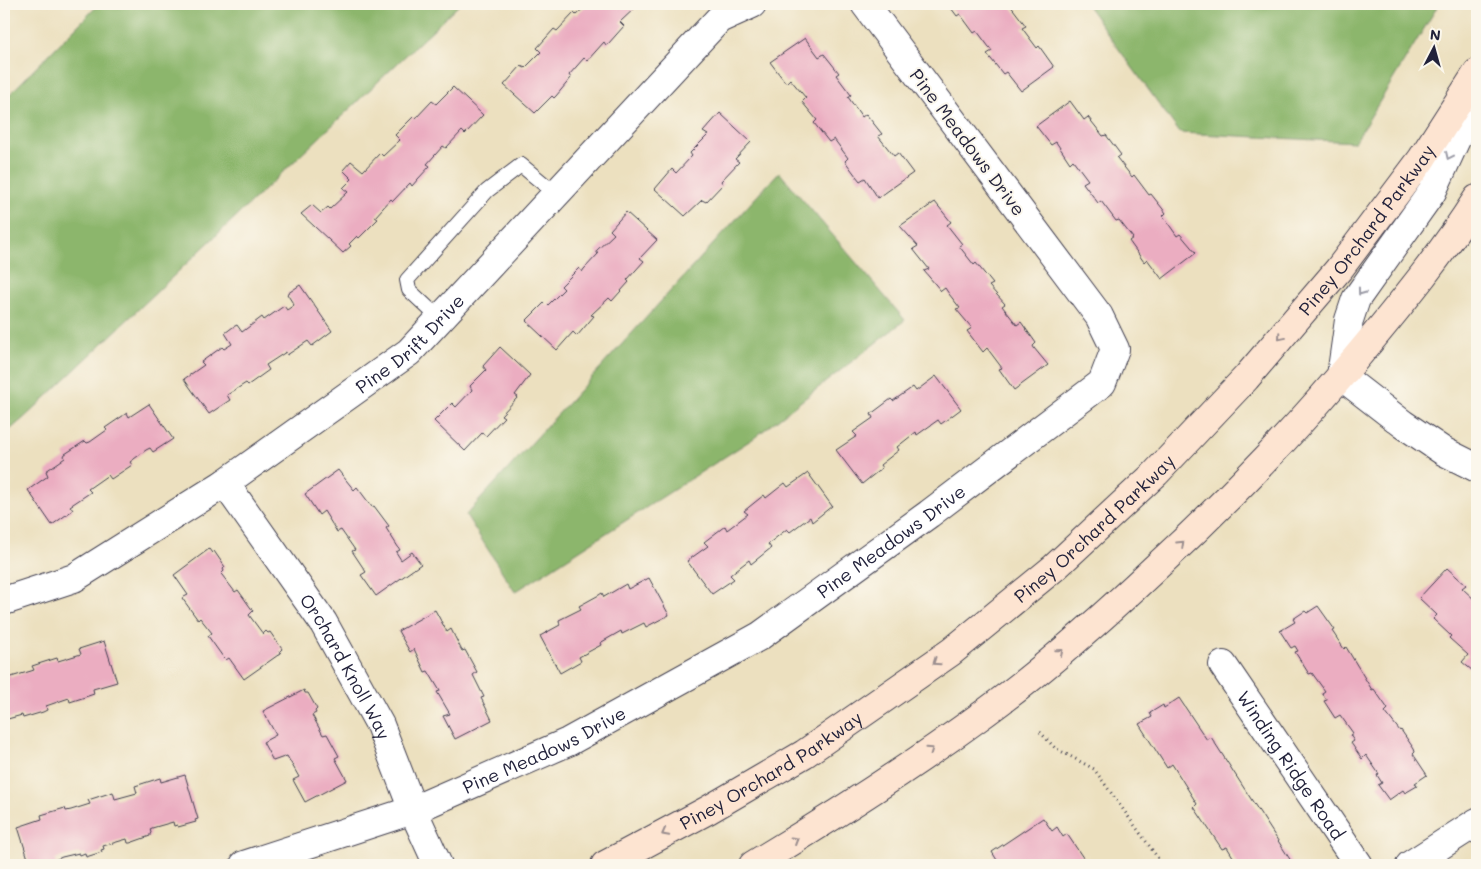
<svg xmlns="http://www.w3.org/2000/svg" width="1481" height="869" font-family="Mali,sans-serif">
	<style>
		.forest { fill: #8cb66c; stroke: #576c54 }
		.building { fill: #ebadc1 }
		.lines { fill: none; stroke-linecap: round; stroke-linejoin: round }
		.lane-casing { stroke: #403e4f; stroke-width: 16 }
		.street-casing { stroke: #403e4f; stroke-width: 30 }
		.secondary-casing { stroke: #403e4f; stroke-width: 30 }
		.path { stroke: #403e4f; stroke-width: 3; stroke-dasharray: 1 4; stroke-linecap: butt }
		.lane { stroke: #fff; stroke-width: 14 }
		.street { stroke: #fff; stroke-width: 28 }
		.secondary { stroke: #fde4d1; stroke-width: 28 }
		.oneway { stroke: #9c9ca7 }
		.oneway2 { stroke: #9a8d8e }
		.labels { text-anchor: middle; dominant-baseline: central; stroke-width: 4; stroke-linejoin: round; paint-order: stroke }
		.street-label { font-size: 18px; fill: #22223b; stroke: #fbf7ec }
	</style>
	<rect width="100%" height="100%" fill="#fbf7ec"/>
	<filter id="ink" filterUnits="userSpaceOnUse"><feTurbulence type="fractalNoise" baseFrequency=".02" numOctaves="2"/><feDisplacementMap in="SourceGraphic" scale="10" xChannelSelector="R" yChannelSelector="G"/><feConvolveMatrix kernelMatrix="1 2 1 2 8 2 1 2 1" color-interpolation-filters="sRGB"/></filter>
	<filter id="wash" filterUnits="userSpaceOnUse"><feTurbulence type="fractalNoise" baseFrequency=".0096" numOctaves="4" result="noise"/><feDisplacementMap in="SourceGraphic" scale="20" xChannelSelector="R" yChannelSelector="G"/><feGaussianBlur stdDeviation="1.12" result="paint"/><feColorMatrix in="noise" values="0 0 0 0 0 0 0 0 0 0 0 0 0 0 0 0 0 1.4 0 .05"/><feComposite in="paint" operator="in"/></filter>
	<g filter="url(#wash)">
		<rect width="100%" height="100%" fill="#ece0bf"/>
		<g class="forest">
			<polygon points="99,4 460,4 25,417 4,435 4,100"/>
			<polygon points="1086,4 1439,4 1355,142 1180,133"/>
			<polygon points="779,172 905,320 754,438 515,592 466,515"/>
		</g>
		<g id="blocks">
			<g class="building">
				<polygon points="588,4 644,4 639,9 637,6 620,22 624,26 608,44 606,45 604,42 587,61 584,58 569,75 571,78 556,96 554,98 552,96 535,113 504,85 521,66 525,68 541,52 537,48 554,29 557,31 574,13 576,15"/>
				<polygon points="948,4 1005,4 1008,7 1010,5 1026,26 1022,28 1037,48 1039,46 1054,67 1021,91 1006,72 1003,74 987,54 992,51 977,31 974,33 960,14 957,16"/>
				<polygon points="805,38 819,57 824,54 839,73 836,75 851,95 848,97 862,117 866,114 882,134 878,136 894,156 898,153 913,173 878,198 865,178 860,181 856,176 845,161 848,158 834,139 829,142 814,123 817,120 802,102 806,98 790,79 786,83 770,62"/>
				<polygon points="453,87 483,115 465,134 462,131 446,148 443,146 427,164 430,166 418,179 412,186 410,183 393,201 391,199 375,217 378,219 359,238 357,236 349,244 351,246 343,253 301,214 312,205 321,213 328,207 330,209 348,192 343,188 352,179 343,170 351,161 363,171 380,153 383,156 400,140 395,135 413,117 415,119 432,101 436,104"/>
				<polygon points="1070,101 1084,120 1088,117 1103,136 1106,135 1121,155 1117,158 1132,177 1134,175 1149,195 1151,194 1166,213 1163,216 1177,236 1180,234 1196,253 1162,279 1147,259 1144,262 1129,241 1133,238 1119,220 1116,221 1101,201 1098,203 1083,183 1088,180 1073,160 1070,163 1056,142 1051,145 1036,126"/>
				<polygon points="720,113 751,142 735,159 739,162 721,181 723,184 706,202 702,200 685,216 655,189 672,169 676,173 692,156 690,153 708,135 703,132"/>
				<polygon points="935,202 951,222 947,225 962,244 959,246 974,265 976,263 993,284 989,286 1005,304 1002,306 1017,325 1021,322 1036,343 1033,346 1034,348 1048,365 1014,390 999,369 1002,368 987,348 983,352 967,331 972,328 956,309 960,308 949,294 945,288 941,291 924,271 929,269 913,249 918,246 900,226"/>
				<polygon points="626,212 657,240 640,258 644,261 627,280 629,282 612,301 609,298 591,315 594,316 577,336 573,332 557,350 526,321 544,303 547,306 564,289 561,286 579,268 582,272 584,269 598,254 596,251 614,234 610,230"/>
				<polygon points="300,285 332,331 312,346 308,341 287,355 286,352 266,365 269,370 248,385 246,383 227,395 230,400 209,414 184,379 204,365 201,362 222,347 224,349 232,344 225,333 233,327 237,325 242,332 262,317 264,320 284,306 287,310 294,305 287,294"/>
				<polygon points="500,347 530,375 515,395 518,397 501,415 504,417 486,436 482,433 465,451 434,421 452,403 456,407 472,390 470,386 486,370 483,366"/>
				<polygon points="936,376 961,409 941,424 938,420 917,435 916,432 897,447 899,450 880,465 882,468 862,484 836,450 857,436 853,432 873,418 871,414 891,399 893,401 913,387 916,391"/>
				<polygon points="149,404 173,439 153,452 150,448 146,450 130,462 132,465 111,479 108,475 88,489 91,492 70,506 73,510 52,525 28,490 48,476 46,471 65,458 64,456 65,454 85,441 87,443 90,442 107,430 105,428 127,413 129,417"/>
				<polygon points="338,470 354,490 357,487 372,507 374,506 389,526 386,528 400,550 396,552 401,560 412,552 421,564 376,596 361,575 366,572 352,551 355,550 341,530 337,532 324,511 319,515 305,494"/>
				<polygon points="808,473 832,506 812,522 810,517 790,532 787,529 768,544 771,548 751,564 749,560 736,570 730,575 734,579 712,594 687,561 708,546 704,542 725,526 727,530 748,514 744,511 764,495 766,498 785,483 788,487"/>
				<polygon points="209,549 212,553 214,551 225,567 223,569 224,571 221,574 222,575 235,592 238,590 253,611 249,615 263,634 266,631 268,633 270,632 282,649 280,651 281,653 244,679 229,658 226,660 223,657 208,636 212,633 200,618 198,620 182,598 188,595 174,575"/>
				<polygon points="1447,568 1466,585 1462,588 1477,602 1477,668 1473,671 1462,662 1468,655 1449,638 1451,636 1433,619 1437,615 1419,598"/>
				<polygon points="649,578 669,615 646,627 644,623 622,634 621,631 600,643 601,645 579,657 581,661 560,673 540,636 560,625 559,620 581,609 579,606 599,595 602,593 604,597 626,584 628,589"/>
				<polygon points="1318,606 1335,630 1332,631 1344,649 1346,647 1372,690 1374,689 1388,709 1385,712 1400,731 1401,730 1414,749 1415,752 1413,754 1427,775 1415,783 1417,786 1405,793 1403,790 1389,800 1378,785 1382,783 1377,775 1379,774 1366,755 1362,759 1351,743 1354,741 1350,735 1353,733 1340,715 1335,718 1324,701 1327,700 1322,693 1325,691 1312,673 1309,674 1295,652 1298,651 1295,646 1291,648 1280,631 1295,622 1293,619 1305,611 1307,613"/>
				<polygon points="435,610 447,632 451,629 462,651 465,650 477,672 473,675 484,697 481,698 492,720 455,739 443,716 450,714 437,692 440,691 428,671 425,672 414,649 410,652 398,631"/>
				<polygon points="104,641 117,682 93,689 94,694 70,702 69,698 46,706 47,710 43,712 23,718 22,715 4,720 4,676 10,674 11,677 31,671 34,670 32,666 57,658 58,661 81,654 79,649"/>
				<polygon points="304,690 305,693 308,693 317,709 315,711 316,713 312,715 323,735 327,734 339,756 335,758 347,780 305,802 293,780 299,777 287,756 273,761 263,742 276,735 263,711"/>
				<polygon points="1179,698 1207,740 1211,737 1293,864 1290,865 1238,865 1227,847 1222,849 1194,807 1197,804 1172,764 1167,768 1139,724 1152,717 1150,713 1163,705 1164,708"/>
				<polygon points="185,775 198,819 195,820 196,822 178,827 177,825 174,826 173,822 152,828 150,829 151,833 150,834 150,836 130,843 128,843 127,839 103,846 104,849 101,850 102,852 86,857 85,853 80,855 79,853 62,857 55,860 56,863 54,864 54,865 30,865 18,827 42,819 41,815 65,808 66,811 71,810 90,804 88,800 113,792 115,799 137,793 135,786 160,778 161,782"/>
				<polygon points="1043,818 1052,831 1057,827 1063,837 1067,834 1088,865 1000,865 992,852"/>
			</g>
		</g>
	</g>
	<g filter="url(#ink)">
		<use href="#blocks" fill-opacity="0" stroke="#403e4f" stroke-width="1"/>
		<g class="lines">
			<g class="lane-casing">
				<polyline id="lane" points="440,319 409,290 407,280 487,191 521,165 556,194"/>
			</g>
			<g class="street-casing">
				<g id="street">
					<polyline points="1473,83 1459,133 1432,192 1356,299 1349,320 1341,376 1403,424 1443,451 1477,468"/>
					<path id="s1" d="M225,483l98,139 57,103 33,85 25,55"/>
					<path id="s2" d="M4,601l70,-23 151,-95 184,-131 310,-333 33,-15"/>
					<path id="s3" d="M1223,665l136,200"/>
					<path id="s4" d="M244,865l169,-55 155,-68 192,-106 169,-122 173,-131 13,-34 -16,-33 -234,-312"/>
					<polyline points="1410,865 1477,822"/>
				</g>
			</g>
			<g class="secondary-casing">
				<g id="secondary">
					<path id="s5" d="M605,865l103,-55 96,-56 147,-102 104,-85 101,-94 90,-95 93,-109 82,-109 56,-87"/>
					<path d="M753,865c80,-48 158,-98 233,-153 59,-43 114,-92 167,-142 76,-70 147,-144 213,-224 39,-47 78,-95 111,-147"/>
				</g>
			</g>
			<polyline class="path" points="1040,732 1055,748 1094,769 1163,865"/>
			<use href="#lane" class="lane"/>
			<use href="#street" class="street"/>
			<use href="#secondary" class="secondary"/>
		</g>
		<defs><path id="oneway-chevron" d="M-2-3.5L2.5 0L-2 3.5" fill="none" stroke-width="1.6" stroke-linecap="round" stroke-linejoin="round" transform="scale(1.25)"/></defs>
		<g class="oneway">
			<use href="#oneway-chevron" transform="translate(1449 156) rotate(115)"/>
			<use href="#oneway-chevron" transform="translate(1361 292) rotate(126)"/>
		</g>
		<g class="oneway2">
			<use href="#oneway-chevron" transform="translate(1281 337) rotate(130)"/>
			<use href="#oneway-chevron" transform="translate(1181 544) rotate(-43)"/>
			<use href="#oneway-chevron" transform="translate(1060 652) rotate(-39)"/>
			<use href="#oneway-chevron" transform="translate(936 662) rotate(145)"/>
			<use href="#oneway-chevron" transform="translate(930 750) rotate(-35)"/>
			<use href="#oneway-chevron" transform="translate(665 833) rotate(152)"/>
			<use href="#oneway-chevron" transform="translate(795 840) rotate(-31)"/>
		</g>
	</g>
	<g class="labels">
		<g class="street-label">
			<text transform="translate(968 142) rotate(53)">Pine Meadows Drive</text>
			<text stroke="none"><textPath href="#s5" startOffset="1001">Piney Orchard Parkway</textPath></text>
			<text stroke="none"><textPath href="#s2" startOffset="484">Pine Drift Drive</textPath></text>
			<text stroke="none"><textPath href="#s5" startOffset="596">Piney Orchard Parkway</textPath></text>
			<text stroke="none"><textPath href="#s4" startOffset="728">Pine Meadows Drive</textPath></text>
			<text stroke="none"><textPath href="#s1" startOffset="220">Orchard Knoll Way</textPath></text>
			<text stroke="none"><textPath href="#s4" startOffset="322">Pine Meadows Drive</textPath></text>
			<text stroke="none"><textPath href="#s3" startOffset="121">Winding Ridge Road</textPath></text>
			<text stroke="none"><textPath href="#s5" startOffset="191">Piney Orchard Parkway</textPath></text>
		</g>
	</g>
	<rect width="1481" height="869" fill="none" stroke="#fbf7ec" stroke-width="20"/>
	<g transform="translate(1434 48) rotate(6)" stroke="#fbf7ec" stroke-width="4" paint-order="stroke">
	<path d="M0-4L9 19L0 12L-9 19Z" fill="#22223b"/>
	<text y="-8" font-size="14" font-weight="bold" text-anchor="middle" fill="#22223b">N</text>
	</g>
</svg>
